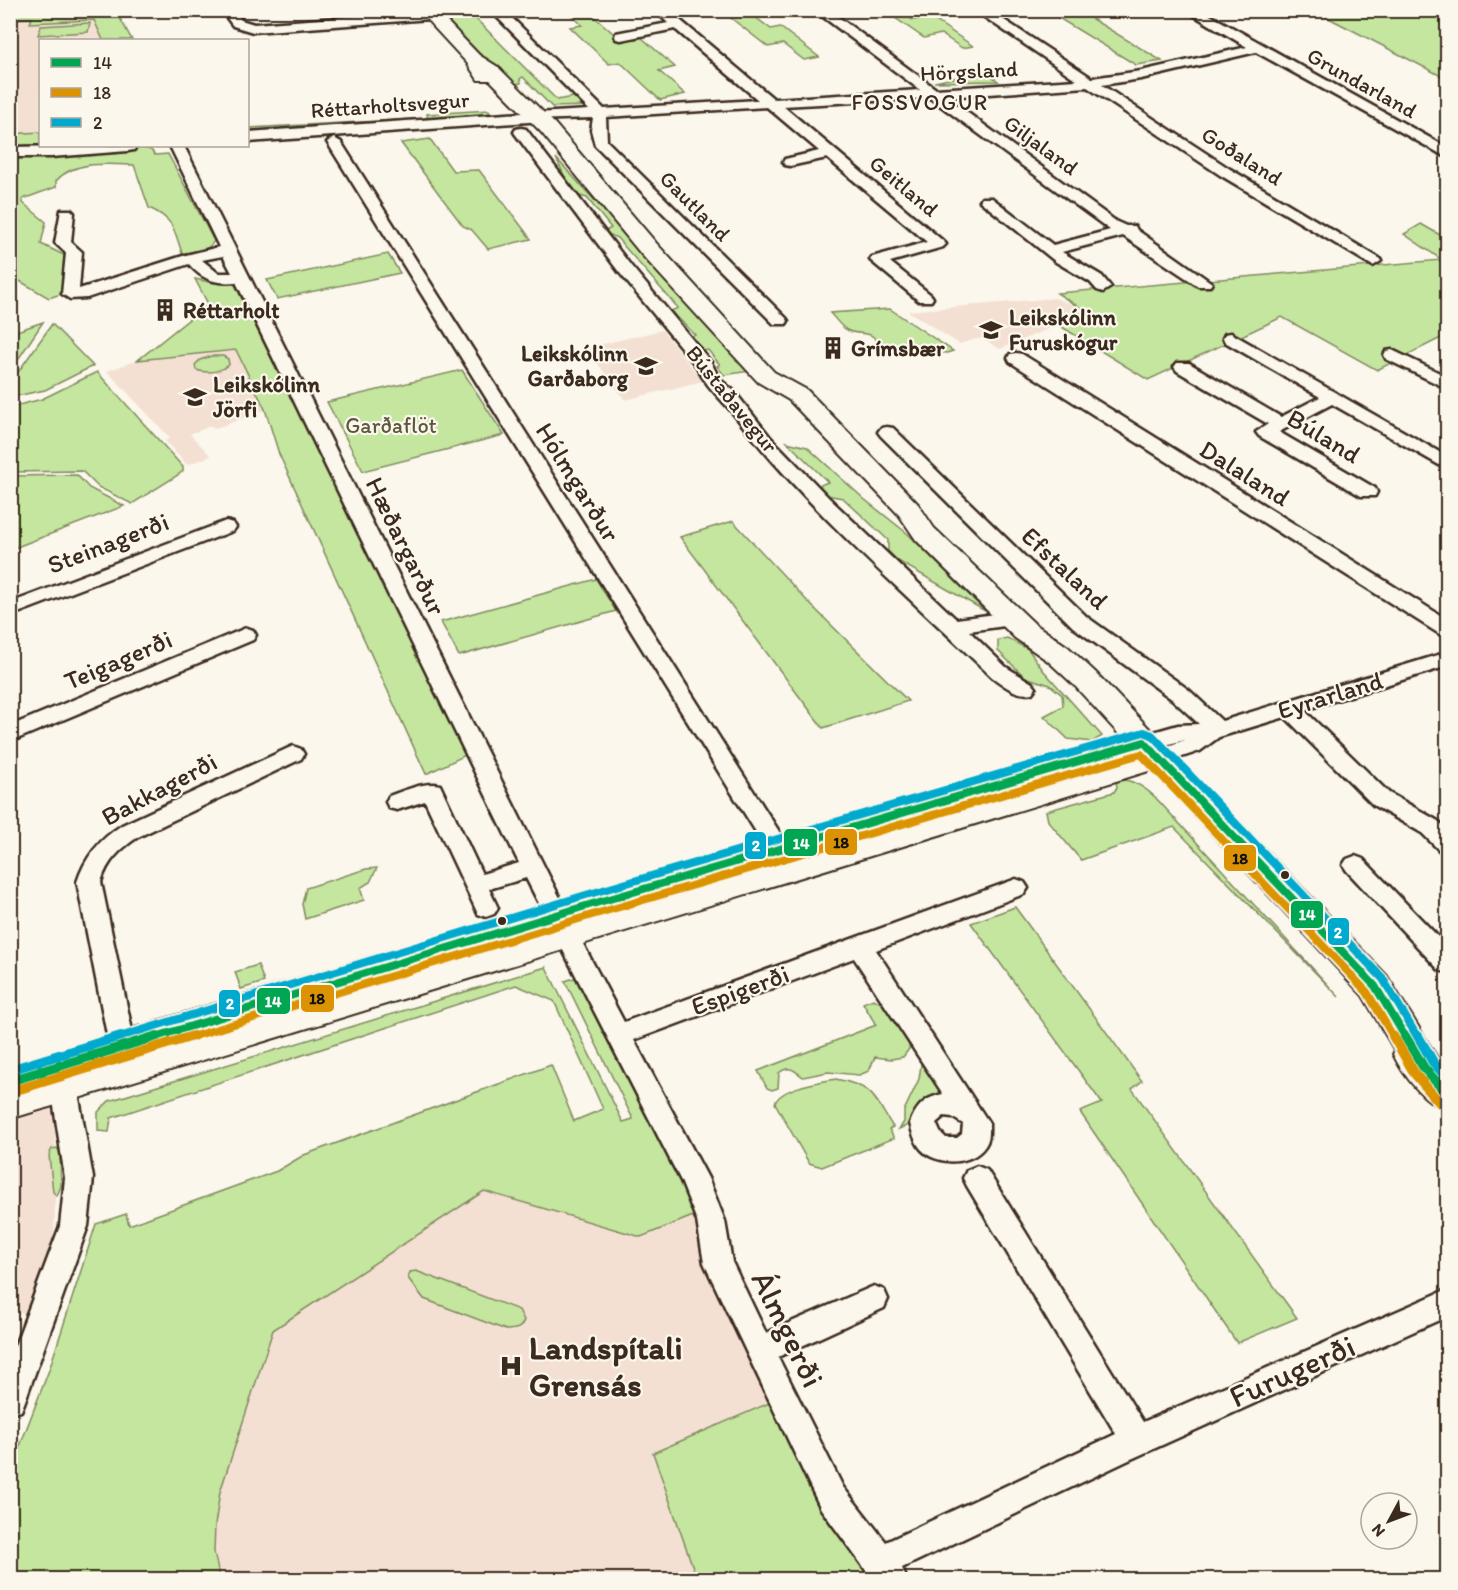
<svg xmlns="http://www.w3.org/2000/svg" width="1458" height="1590" font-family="Itim,sans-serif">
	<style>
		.built { fill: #f4e0d3 }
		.green { fill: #c4e69f; stroke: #80885e; stroke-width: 1.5 }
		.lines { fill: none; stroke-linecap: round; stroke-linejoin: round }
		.minor-casing { stroke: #3b2a1e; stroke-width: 5 }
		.tertiary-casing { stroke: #3b2a1e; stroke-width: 5 }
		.secondary-casing { stroke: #3b2a1e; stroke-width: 4 }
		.minor { fill: #fbf7ec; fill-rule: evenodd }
		.tertiary { fill: #fbf7ec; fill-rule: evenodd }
		.secondary { fill: #fbf7ec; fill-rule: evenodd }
		.bus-1-far1-casing { stroke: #fbf7ec; stroke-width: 12 }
		.bus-1-casing { stroke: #fbf7ec; stroke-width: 14 }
		.bus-2-far1-casing { stroke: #fbf7ec; stroke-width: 12 }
		.bus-2-casing { stroke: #fbf7ec; stroke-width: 14 }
		.bus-3-far1-casing { stroke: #fbf7ec; stroke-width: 12 }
		.bus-3-casing { stroke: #fbf7ec; stroke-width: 14 }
		.bus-1-far1 { stroke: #00a651; stroke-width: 8 }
		.bus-1 { stroke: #00a651; stroke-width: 10 }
		.bus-2-far1 { stroke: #db9304; stroke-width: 8 }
		.bus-2 { stroke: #db9304; stroke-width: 10 }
		.bus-3-far1 { stroke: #00a9ce; stroke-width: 8 }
		.bus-3 { stroke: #00a9ce; stroke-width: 10 }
		.bus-dot { fill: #3b2a1e; stroke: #fbf7ec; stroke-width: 2 }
		.labels { text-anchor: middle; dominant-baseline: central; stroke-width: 4.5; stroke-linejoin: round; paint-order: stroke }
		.far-street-label { font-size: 22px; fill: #3b2a1e; stroke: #fbf7ec }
		.far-neighbourhood-label { font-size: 22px; letter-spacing: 1.5px; fill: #3b2a1e; stroke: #fbf7ec }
		.far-poi-label { font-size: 22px; font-weight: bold; fill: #3b2a1e; stroke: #fbf7ec; text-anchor: start }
		.far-park-label { font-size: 22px; fill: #5d593e; stroke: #fbf7ec }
		.street-label { font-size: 26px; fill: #3b2a1e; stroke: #fbf7ec }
		.near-street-label { font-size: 32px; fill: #3b2a1e; stroke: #fbf7ec }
		.near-poi-label { font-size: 32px; font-weight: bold; fill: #3b2a1e; stroke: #fbf7ec; text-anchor: start }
		.line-badge { stroke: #fbf7ec; stroke-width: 2 }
		.badge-label { font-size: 16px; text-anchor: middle; font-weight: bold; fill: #fff }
		.pale-badge-label { font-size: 16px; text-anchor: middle; font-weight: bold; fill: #111 }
	</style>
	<rect width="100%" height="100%" fill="#fbf7ec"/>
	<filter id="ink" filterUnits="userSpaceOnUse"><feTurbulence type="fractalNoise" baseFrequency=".0167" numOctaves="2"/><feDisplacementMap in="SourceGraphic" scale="12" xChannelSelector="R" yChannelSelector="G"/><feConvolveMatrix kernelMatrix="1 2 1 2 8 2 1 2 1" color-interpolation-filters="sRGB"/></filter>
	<g filter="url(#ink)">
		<g class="built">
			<polygon points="32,18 31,23 94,20 103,40 40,40 40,132 11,134 11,19"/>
			<polygon points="1055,298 1074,305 1079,316 1000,349 981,338 959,344 908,311"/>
			<polygon points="662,330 703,381 625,400 586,348"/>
			<polygon points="236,349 265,410 214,429 211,426 190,434 211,456 187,465 165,441 170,438 107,371 138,360"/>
			<polygon points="54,1108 56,1165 54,1249 31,1314 11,1312 10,1122"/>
			<polygon points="484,1191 641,1237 698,1214 774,1401 653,1454 697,1579 220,1580 214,1552 215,1525 220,1492 273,1330"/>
		</g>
		<g class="green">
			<polygon points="11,10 116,11 132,40 103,40 94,20 30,23 32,18 11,19"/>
			<polygon points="436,11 468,11 557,100 578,96 587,106 552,107 523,77 520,79 521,83 511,85"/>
			<polygon points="567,11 588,11 622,41 641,37 675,67 659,71 685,94 660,100 620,62 609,64 570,27 582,25"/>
			<polygon points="747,11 771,29 780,27 819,57 804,60 783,44 768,47 727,15"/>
			<polygon points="885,11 899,11 913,20 930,17 973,46 962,48 941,34 924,38"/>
			<polygon points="1047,11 1079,11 1162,61 1136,65"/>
			<polygon points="1315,11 1447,11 1447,79"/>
			<polygon points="90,23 88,32 38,35 41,26"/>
			<polygon points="985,71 998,81 934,82 935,82"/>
			<polygon points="489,110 489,115 428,121 427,114"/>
			<polygon points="416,119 417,124 409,125 248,134 248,128"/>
			<polygon points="40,132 40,145 11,146 11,134"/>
			<polygon points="430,139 453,171 479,170 531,239 488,249 472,230 463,226 401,143"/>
			<path d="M143,148l8,2 4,5 13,-1 46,87c-6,11 -20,11 -32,12 -8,-24 -8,-34 -33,-45l-15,-43c-25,-1 -60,-5 -78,16v6l-33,12v4l23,19 -5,22 27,13 -4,36 -15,5 -38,-22v-119l54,-1z"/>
			<polygon points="556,158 750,371 724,375 717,366 720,365 708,350 704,351 692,336 695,335 671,311 678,308 617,238 604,232 611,228 587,198 573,194"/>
			<polygon points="1421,224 1447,239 1447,335 1377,370 1282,317 1148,380 1057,324 1085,311 1057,293 1442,260 1404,234"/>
			<polygon points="388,254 400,273 277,299 267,280"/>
			<polygon points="195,279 214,283 232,283 235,285 470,753 426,774 279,454 265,409 236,350 138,360 208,304"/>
			<path d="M890,309l63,42 -6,2 -69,-7c-3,-17 -18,-10 -29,-15 -7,-2 -14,-13 -19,-18z"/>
			<polygon points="43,322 13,367 11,367 11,333"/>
			<polygon points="52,324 93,366 45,390 11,397 11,382"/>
			<path d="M211,356h12l5,3 1,6c-10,7 -21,9 -33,5l-1,-5 5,-5z"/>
			<polygon points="462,370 504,435 363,471 327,402"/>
			<polygon points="97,372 183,467 183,471 178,475 132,504 98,487 82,471 11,472 11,407 42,399"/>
			<polygon points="787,442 807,447 864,499 908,534 985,611 898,561 888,551 888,540 843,498 826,495 818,486 828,482"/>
			<polygon points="77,475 89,488 124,506 14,548 11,542 11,476"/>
			<polygon points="733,521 809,603 908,701 823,728 680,537"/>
			<polygon points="596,579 616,611 459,656 441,622"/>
			<polygon points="1007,638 1028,649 1043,670 1102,736 1092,742 1068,739 1044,716 1063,706 1062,695 1050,685 1025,677 998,651 998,640"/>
			<path d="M1122,779c14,3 22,8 33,18l184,200 -165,-170 -93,33 -33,-39 -2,-10 68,-19 3,-5 -1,-6z"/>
			<polygon points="377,868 370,882 360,888 364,900 305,919 302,904 306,888 366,869"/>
			<polygon points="1015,907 1142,1081 1132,1089 1297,1318 1237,1343 1080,1112 1102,1103 971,923"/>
			<polygon points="258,965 264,982 241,989 235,972"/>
			<polygon points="546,967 623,1122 633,1119 565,981 581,976 698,1214 641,1237 484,1191 273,1330 220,1492 215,1525 214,1552 220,1579 11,1579 10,1472 49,1370 96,1224 126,1214 129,1225 277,1171 304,1155 551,1065 574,1121 603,1109 554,1001 516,985 111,1118 109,1132 98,1131 98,1112 109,1101"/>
			<path d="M873,999l11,5 25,40v5l-6,8 -12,2 -16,-2 -6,14 -10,4 -31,-3 -25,5c-8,-6 -13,-13 -24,-4l-1,15 -6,2 -5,-2 -9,-17 118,-46 -13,-22z"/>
			<polygon points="922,1057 943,1088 941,1094 913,1123 899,1129 904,1122 904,1111 919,1079"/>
			<path d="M836,1079c39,8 37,17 57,48l-4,2 5,9 -72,29 -13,-4 -34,-60c6,-16 45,-21 61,-24z"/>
			<polygon points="57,1148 60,1152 61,1186 57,1196 53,1192 49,1155 52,1149"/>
			<path d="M416,1271l103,39 5,10c-3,10 -8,9 -18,10l-82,-31 -16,-21 2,-6z"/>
			<polygon points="774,1401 883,1579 697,1579 653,1453"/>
		</g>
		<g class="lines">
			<g class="minor-casing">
				<g id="minor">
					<polygon points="221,10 234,10 241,20 254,24 430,11 436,15 430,19 253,32 233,26"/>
					<polygon points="490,10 504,10 604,109 758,100 675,29 621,40 616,39 615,36 616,33 668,23 654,10 668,10 774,99 920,90 814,10 829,10 936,89 1077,80 974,10 989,10 1092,78 1141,71 1247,47 1185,10 1201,10 1448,148 1448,158 1256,52 1141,79 1102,85 1230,169 1379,258 1381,261 1373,266 1220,175 1087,87 946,97 1117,222 1126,226 1135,226 1137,230 1212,283 1210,286 1198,286 1123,236 1062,252 1102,276 1111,287 1103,292 1097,290 1090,282 1056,262 980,201 982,198 992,198 1053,245 1110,230 930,98 783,106 943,241 946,244 943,247 890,262 931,295 933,298 931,301 919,301 870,260 872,257 927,242 827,158 790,166 785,165 783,162 785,159 819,151 767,107 606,117 607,141 786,318 788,321 786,324 774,324 595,145 591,130 593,118 531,120 529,117 531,114 536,113 589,110"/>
					<path d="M521,128l5,1 105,137 80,96 8,17 15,12 37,47 58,60 127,121 56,-7 7,2 3,5 -3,5 -50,7 37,36 26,16 4,5 -4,5c-15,4 -28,-8 -40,-16 -86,-83 -183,-166 -256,-260 -13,-17 -30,-30 -39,-50l-78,-95 -103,-137 -2,-3 2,-3z"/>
					<polygon points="334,138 341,142 787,844 791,850 787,856 779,859 771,856 327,142"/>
					<path d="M170,146h14l399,798 41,78 384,-140 8,-3 8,3 4,6 -4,6 -148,56 113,173c0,8 1,16 -4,23 -13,20 -49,20 -64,3 -6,-7 -9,-17 -11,-26 7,-17 14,-25 33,-29l-89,-136 -220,82 74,138 17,43 7,41 34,71 108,-47 10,4 4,9 -4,9 -106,49 65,130 43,55 230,-108 -149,-248 -4,-8 4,-8 10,-4 10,4 156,252 305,-133v27l-319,144 -227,108 5,12h-34l-52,-71 -117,-246 -7,-42 -16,-40 -155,-303 -37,11 9,19 -4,6 -8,3 -8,-3 -53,-113 -28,9 -8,-2 -3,-6 3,-6c15,-5 36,-15 51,-11l42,89 37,-11 -283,-581c-20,2 -34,-2 -47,-18l-102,34 -17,1 -8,-5 4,-41 -11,-10 6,-33h10l3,3 -3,29 11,10 -3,37 107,-34 33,-8zM223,256l9,17h-14l-16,-13zM944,1116l8,1 11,7 -1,10 -5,4h-11l-6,-6 -4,-9z"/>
					<polygon points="1231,333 1448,457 1448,470 1332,404 1279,432 1375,488 1377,492 1375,496 1361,496 1259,436 1256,432 1268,424 1177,371 1174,367 1177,363 1189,363 1281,417 1320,397 1225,342 1223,338 1225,334"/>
					<polygon points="1392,350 1448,377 1448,389 1386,359 1384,355 1386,351"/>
					<polygon points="1016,353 1022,354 1448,620 1448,637 1441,635 1010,362 1008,358 1010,354"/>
					<polygon points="887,427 893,428 1087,617 1189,690 1222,721 1448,652 1448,666 1304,710 1389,793 1438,821 1448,830 1448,853 1440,851 1422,833 1373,805 1285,717 1219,737 1200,751 1158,765 1150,762 1147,757 1150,752 1185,740 1144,750 1136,747 1133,742 1136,737 1178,725 1199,724 1173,700 1073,627 881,436 878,432 881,428"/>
					<polygon points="226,521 233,523 236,527 233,531 10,616 10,603"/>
					<polygon points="246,628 253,630 256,635 253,640 10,742 10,726"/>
					<path d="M293,746l8,3 3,5 -3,5 -163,78c-18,12 -31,24 -37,45l34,163 -4,7 -9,4 -9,-4 -4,-7 -32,-163c8,-25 23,-43 45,-57z"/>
					<polygon points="1355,856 1363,859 1448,947 1448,973 1439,970 1347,871 1343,865 1347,859"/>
					<polygon points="64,1076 73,1079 77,1087 93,1178 88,1226 25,1401 21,1411 10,1415 10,1359 60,1226 65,1178 51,1087 55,1079"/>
				</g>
			</g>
			<g class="tertiary-casing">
				<g id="tertiary">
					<polygon points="536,112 542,113 544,117 542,121 248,142 248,132"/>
					<polygon points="69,146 136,146 134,150 128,151 51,157 10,157 10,147"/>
				</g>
			</g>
			<g class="secondary-casing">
				<path id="secondary" d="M418,10h18l43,45 19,12 57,57 102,120 117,128 33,18 111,114 16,24 101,96 33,23 27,25 292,304 51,83 10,11v41c-23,-7 -45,-36 -55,-57l2,-3 -32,-55 -211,-226 -1142,349v-32l8,-2 -5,-11 5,-11 13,-4 369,-111 12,4 5,10 -2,5 76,-23 -6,-2 -5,-9 5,-9 12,-4 262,-77 12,3 4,9 -3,6 364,-108 -61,-67 -27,-25 -33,-23 -99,-98 -17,-25 -110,-115 -31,-18 -117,-128 -100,-122 -51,-52h-12l-11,-17z"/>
			</g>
			<use href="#minor" class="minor"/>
			<use href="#tertiary" class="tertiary"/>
			<use href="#secondary" class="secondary"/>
			<g class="bus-1-far1-casing">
				<polyline id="bus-1-far1" points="152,1038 589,905 1144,742 1375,986 1406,1038"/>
			</g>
			<g class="bus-1-casing">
				<g id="bus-1">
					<polyline points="1405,1036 1424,1068 1448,1095"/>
					<polyline points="10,1081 157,1036"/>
				</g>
			</g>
			<g class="bus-2-far1-casing">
				<polyline id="bus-2-far1" points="188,1038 592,915 1141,754 1367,992 1394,1038"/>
			</g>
			<g class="bus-2-casing">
				<g id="bus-2">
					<polyline points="1393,1036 1415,1074 1440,1103"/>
					<polyline points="13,1091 193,1036"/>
				</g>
			</g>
			<g class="bus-3-far1-casing">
				<polyline id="bus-3-far1" points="116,1038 586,895 1144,732 1152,735 1383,979 1418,1038"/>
			</g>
			<g class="bus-3-casing">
				<g id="bus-3">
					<polyline points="1418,1036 1433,1062 1448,1079"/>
					<polyline points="10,1070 121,1036"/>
				</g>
			</g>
			<use href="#bus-1-far1" class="bus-1-far1"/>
			<use href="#bus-1" class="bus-1"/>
			<use href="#bus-2-far1" class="bus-2-far1"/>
			<use href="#bus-2" class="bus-2"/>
			<use href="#bus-3-far1" class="bus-3-far1"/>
			<use href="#bus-3" class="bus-3"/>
		</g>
	</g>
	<defs>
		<g id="building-bare" transform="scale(1.8)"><path d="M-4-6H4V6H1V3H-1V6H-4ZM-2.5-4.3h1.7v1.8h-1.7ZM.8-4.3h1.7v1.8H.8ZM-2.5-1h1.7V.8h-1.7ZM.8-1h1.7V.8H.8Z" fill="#3b2a1e" stroke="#fbf7ec" stroke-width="2.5" paint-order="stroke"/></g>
		<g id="school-bare" transform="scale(1.8)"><path d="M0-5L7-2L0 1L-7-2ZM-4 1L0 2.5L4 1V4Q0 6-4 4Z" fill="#3b2a1e" stroke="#fbf7ec" stroke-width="2.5" paint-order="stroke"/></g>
		<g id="hospital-bare" transform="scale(1.8)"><path d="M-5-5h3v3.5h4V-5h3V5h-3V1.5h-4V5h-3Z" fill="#3b2a1e" stroke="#fbf7ec" stroke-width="2.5" paint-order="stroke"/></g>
	</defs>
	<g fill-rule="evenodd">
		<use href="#building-bare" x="165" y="310"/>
		<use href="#school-bare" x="991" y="330"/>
		<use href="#building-bare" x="833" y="348"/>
		<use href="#school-bare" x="646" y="366"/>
		<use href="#school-bare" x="195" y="397"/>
		<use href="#hospital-bare" x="511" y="1366"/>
	</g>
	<g class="bus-dot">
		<circle cx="1285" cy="875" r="5"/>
		<circle cx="502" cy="921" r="5"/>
	</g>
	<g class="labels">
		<g class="far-street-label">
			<text transform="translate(969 71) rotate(-3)">Hörgsland</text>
			<text transform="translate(1362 83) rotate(29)">Grundarland</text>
			<text transform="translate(390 105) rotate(-4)">Réttarholtsvegur</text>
			<text transform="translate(1041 145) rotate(36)">Giljaland</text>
			<text transform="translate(1242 156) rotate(32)">Goðaland</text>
			<text transform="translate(904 186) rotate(40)">Geitland</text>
			<text transform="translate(695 206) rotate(45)">Gautland</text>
			<text transform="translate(732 399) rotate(51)">Bústaðavegur</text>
		</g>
		<g class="far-neighbourhood-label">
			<text x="920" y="102">FOSSVOGUR</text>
		</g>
		<g class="far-poi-label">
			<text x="183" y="310">Réttarholt</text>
			<text x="1009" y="317">Leikskólinn<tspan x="1009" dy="25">Furuskógur</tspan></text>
			<text x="851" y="348">Grímsbær</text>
			<text x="628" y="353" text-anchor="end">Leikskólinn<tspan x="628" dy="25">Garðaborg</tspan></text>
			<text x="213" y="384">Leikskólinn<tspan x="213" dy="25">Jörfi</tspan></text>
		</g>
		<g class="far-park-label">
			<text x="391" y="425">Garðaflöt</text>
		</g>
		<g class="street-label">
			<text transform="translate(1324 436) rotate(31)">Búland</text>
			<text transform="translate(1245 473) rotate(32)">Dalaland</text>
			<text transform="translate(578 482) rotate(58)">Hólmgarður</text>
			<text transform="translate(108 543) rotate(-21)">Steinagerði</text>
			<text transform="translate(406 546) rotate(64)">Hæðargarður</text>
			<text transform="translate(1065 568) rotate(43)">Efstaland</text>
			<text transform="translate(118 660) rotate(-23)">Teigagerði</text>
			<text transform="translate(1330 695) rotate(-17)">Eyrarland</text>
			<text transform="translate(159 789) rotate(-28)">Bakkagerði</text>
			<text transform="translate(740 990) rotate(-20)">Espigerði</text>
		</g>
		<g class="near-street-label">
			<text transform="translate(788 1329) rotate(64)">Álmgerði</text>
			<text transform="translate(1292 1371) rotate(-24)">Furugerði</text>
		</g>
		<g class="near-poi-label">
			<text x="529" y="1348">Landspítali<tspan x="529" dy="37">Grensás</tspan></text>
		</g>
	</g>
	<g class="line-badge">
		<rect x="824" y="828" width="34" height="28" rx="6" fill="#db9304"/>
		<rect x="783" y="828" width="35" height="29" rx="6" fill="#00a651"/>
		<rect x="744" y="831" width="23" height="29" rx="6" fill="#00a9ce"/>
		<rect x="1223" y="844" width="34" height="28" rx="6" fill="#db9304"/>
		<rect x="1290" y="900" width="34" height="29" rx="6" fill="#00a651"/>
		<rect x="1327" y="917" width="23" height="29" rx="6" fill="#00a9ce"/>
		<rect x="300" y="984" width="35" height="29" rx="6" fill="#db9304"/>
		<rect x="256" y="987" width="35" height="28" rx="6" fill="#00a651"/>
		<rect x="218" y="989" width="23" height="29" rx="6" fill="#00a9ce"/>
	</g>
	<g class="badge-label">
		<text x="801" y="849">14</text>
		<text x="756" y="851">2</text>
		<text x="1307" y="920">14</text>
		<text x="1338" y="938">2</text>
		<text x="273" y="1007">14</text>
		<text x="230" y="1009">2</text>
	</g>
	<g class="pale-badge-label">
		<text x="841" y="848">18</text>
		<text x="1240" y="864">18</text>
		<text x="317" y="1004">18</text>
	</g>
	<rect width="1458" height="1590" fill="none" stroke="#fbf7ec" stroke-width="36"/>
	<rect x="18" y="18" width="1422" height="1554" fill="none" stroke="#3b2a1e" stroke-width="2" filter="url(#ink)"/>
	<rect x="39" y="39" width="210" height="108" fill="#fbf7ec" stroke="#aea59a" stroke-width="1.5"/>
	<rect x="51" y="58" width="30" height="9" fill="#00a651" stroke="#aea59a" stroke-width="1.5"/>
	<text x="93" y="69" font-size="18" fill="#3b2a1e">14</text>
	<rect x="51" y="88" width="30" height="9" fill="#db9304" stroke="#aea59a" stroke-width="1.5"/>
	<text x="93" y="99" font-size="18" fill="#3b2a1e">18</text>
	<rect x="51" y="118" width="30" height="9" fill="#00a9ce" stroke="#aea59a" stroke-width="1.5"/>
	<text x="93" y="129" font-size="18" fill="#3b2a1e">2</text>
	<g transform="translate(1389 1521) rotate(229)"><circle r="28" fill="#fbf7ec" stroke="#aea59a" stroke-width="1.5"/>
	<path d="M0-4.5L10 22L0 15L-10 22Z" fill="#3b2a1e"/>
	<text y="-9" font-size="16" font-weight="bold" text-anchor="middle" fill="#3b2a1e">N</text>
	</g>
</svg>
